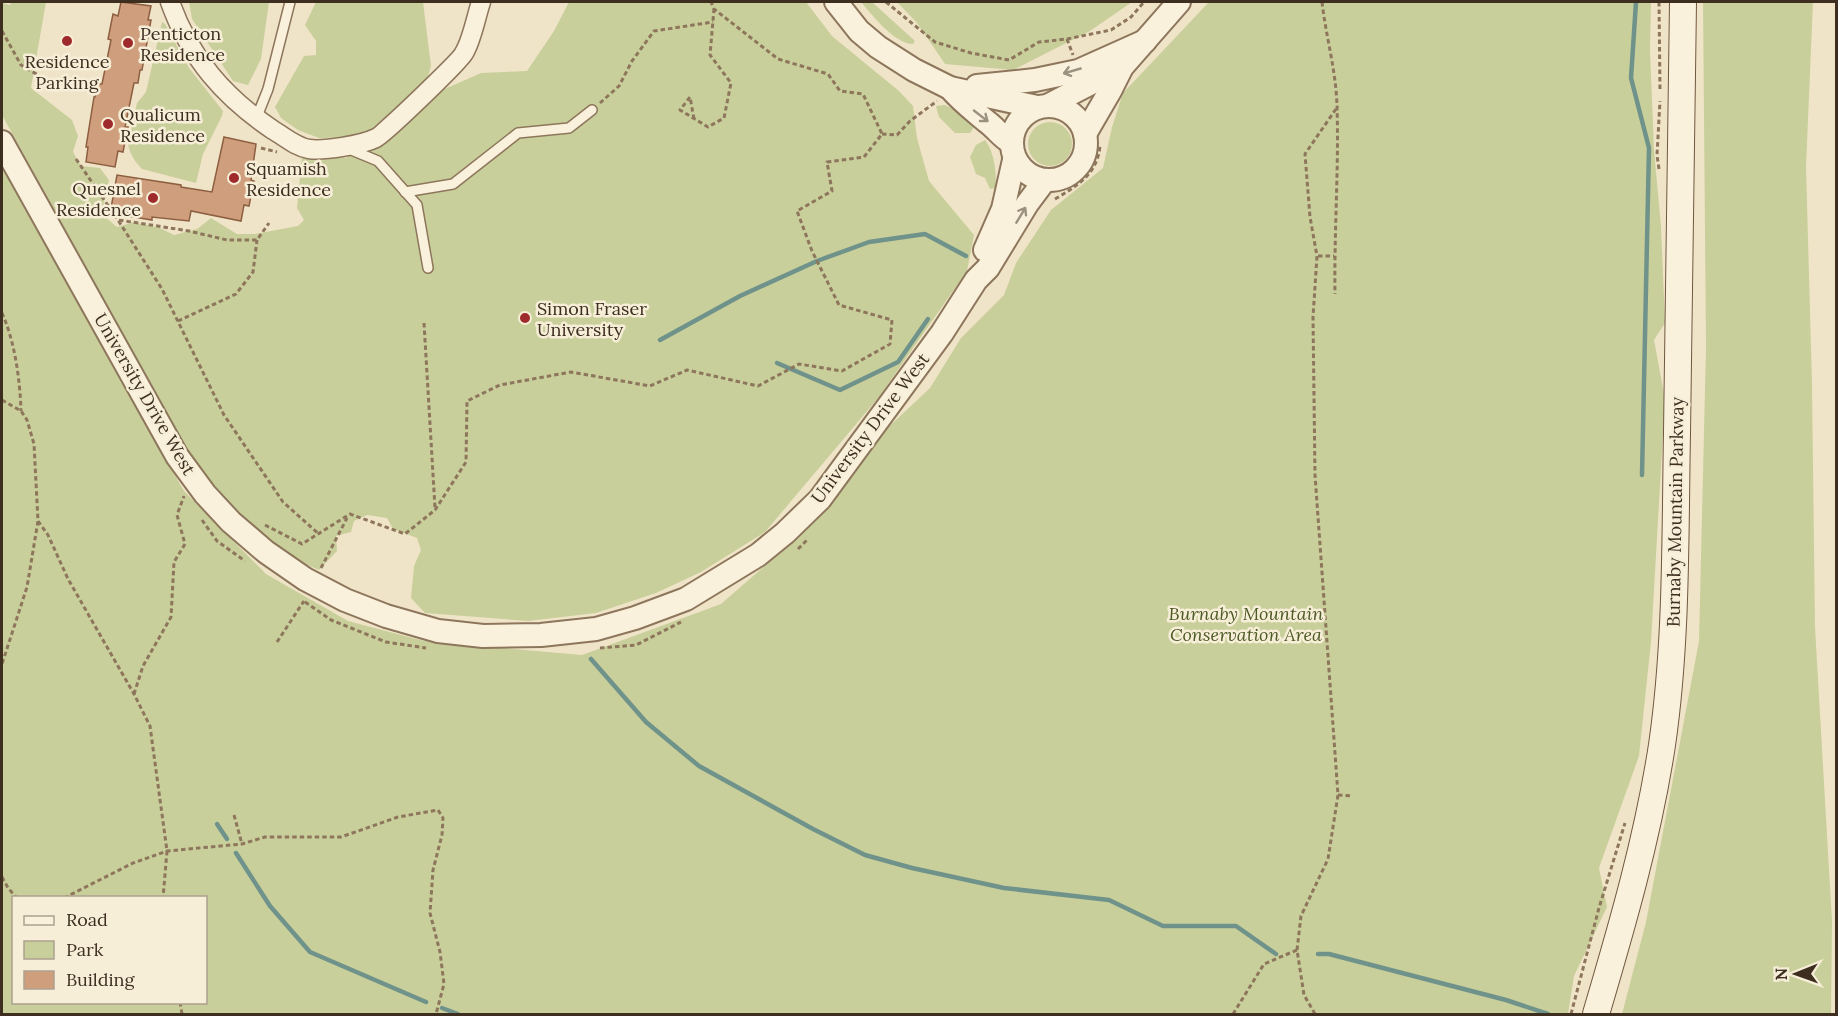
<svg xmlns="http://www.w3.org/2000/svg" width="1838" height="1016" font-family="Lora,serif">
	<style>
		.green { fill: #c9cf9b; fill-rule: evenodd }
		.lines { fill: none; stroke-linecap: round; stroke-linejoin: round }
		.stream { stroke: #6f938a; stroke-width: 4.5 }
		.building { fill: #cf9f7d; stroke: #8d5f41; stroke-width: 1.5 }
		.service-casing { stroke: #8d765c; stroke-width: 12 }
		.minor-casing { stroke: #8d765c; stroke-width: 21 }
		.tertiary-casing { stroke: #8d765c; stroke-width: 26 }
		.secondary-casing { stroke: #6f573f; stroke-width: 28 }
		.path { stroke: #8d765c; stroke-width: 3; stroke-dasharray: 4.5 3; stroke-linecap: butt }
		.service { stroke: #faf1dc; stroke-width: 9 }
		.minor { stroke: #faf1dc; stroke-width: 18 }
		.tertiary { stroke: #faf1dc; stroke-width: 22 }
		.secondary { stroke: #faf1dc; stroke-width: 26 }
		.oneway { stroke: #9c907e }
		.poi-dot { fill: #9e2a2b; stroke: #f7eed8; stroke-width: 2 }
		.labels { text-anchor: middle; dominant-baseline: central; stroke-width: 5; stroke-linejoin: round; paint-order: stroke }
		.poi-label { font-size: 18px; fill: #3d2e20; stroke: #f7eed8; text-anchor: start }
		.street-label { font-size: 18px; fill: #3d2e20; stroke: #f7eed8 }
		.park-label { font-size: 18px; font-style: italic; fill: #4d5a26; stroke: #f7eed8 }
	</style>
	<rect width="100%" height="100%" fill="#f0e4c8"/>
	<g class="green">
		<polygon points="12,2 46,2 31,88 72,120 78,136 73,152 81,166 100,168 109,180 103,206 104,216 117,227 134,222 160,228 174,235 197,229 211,218 237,234 255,234 298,226 304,220 297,208 302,156 318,153 346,158 413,103 481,73 527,71 554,31 569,2 806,2 832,36 899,91 913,106 917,138 929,181 974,235 967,271 879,397 765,532 701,572 656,593 596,613 528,621 425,613 411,598 414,566 421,550 417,538 393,529 387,518 367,515 354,521 351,532 336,536 337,551 319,570 278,552 226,505 179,442 151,385 2,115 2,3 10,5"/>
		<polygon points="189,2 269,2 261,59 248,85 233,81 192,19"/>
		<polygon points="316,2 423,2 431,66 424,89 361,137 319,138 298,130 281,118 275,107 304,56 316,55 316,41 305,25"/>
		<path d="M861,2h11l43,39 -2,3c-18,0 -41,-29 -52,-42z"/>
		<polygon points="897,2 1132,2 1090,31 1013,70 945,64 917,23"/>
		<path d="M1209,2h442l-1,48 4,100 7,76 4,97 -11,17 11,59 -14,243 -12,114 -40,112 8,39 -33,69 -6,38h-1566v-849l113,206 69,120 82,83 82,47 76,20 158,14 139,-51 78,-68 65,-86 66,-62 31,-50 43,-43 12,-32 35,-53 52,-42 9,-41 11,-34zM14,898h192v104h-192z"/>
		<polygon points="1703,2 1813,2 1806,167 1812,383 1815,627 1832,921 1831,1014 1622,1014 1646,922 1699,641 1706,347"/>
		<path d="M162,22l3,2 24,44 34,43 -1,5 -19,38 -7,29 -54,-14c-7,-7 -12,-15 -14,-25l9,-41 9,-11z"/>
		<polygon points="945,105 957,111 975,126 970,133 955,133 939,117 936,106"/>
		<circle cx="1050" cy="144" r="22"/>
		<path d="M985,140c10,13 11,32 11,48l-6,1 -5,-11 -9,-4 -6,-17 6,-12z"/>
	</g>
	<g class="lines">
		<g class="stream">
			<polyline points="1636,2 1631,78 1649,148 1642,475"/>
			<polyline points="660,340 740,296 817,261 869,242 925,234 966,256"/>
			<polyline points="777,363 840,390 898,362 928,319"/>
			<polyline points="591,659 646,722 699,766 813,829 865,855 912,868 1004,888 1109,900 1163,926 1236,926 1276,954"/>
			<polyline points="217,824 227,839"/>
			<polyline points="236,853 270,906 310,952 426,1002"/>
			<polyline points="1318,954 1329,954 1506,1000 1548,1014"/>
			<polyline points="442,1008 458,1014"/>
		</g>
	</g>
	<g class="building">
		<polygon points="121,2 151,6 148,20 151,20 142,70 140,70 138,83 134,83 125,127 128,127 123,152 118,151 115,167 86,162 88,147 86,147 94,97 95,97 98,84 102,84 111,40 108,39 113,14 118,16"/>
		<polygon points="224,137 256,144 251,180 254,181 249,206 244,205 241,221 191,211 189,221 152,217 152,220 127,216 128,211 111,208 117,175 181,185 181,187 212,192"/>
	</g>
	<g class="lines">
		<g class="service-casing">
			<g id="service">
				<polyline points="256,119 268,89 290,2"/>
				<polyline points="349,149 378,161 417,205 428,268"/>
				<polyline points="405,192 453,184 518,133 569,128 592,110"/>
			</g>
		</g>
		<g class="minor-casing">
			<path id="minor" d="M170,2c20,56 54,95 103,128 12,7 23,17 36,19 15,2 53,-4 67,-11 6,-2 85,-78 88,-85 8,-13 12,-36 17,-51"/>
		</g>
		<g class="tertiary-casing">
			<g id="tertiary">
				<polyline points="836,2 859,31 878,47 914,70 950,88 1037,107"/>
				<polyline points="977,86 1035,80 1078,71 1145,41"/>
				<path d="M950,88c11,13 23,22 36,33 10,7 15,16 26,22"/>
				<polyline points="1049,105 1122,67"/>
				<circle cx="1049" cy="143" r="37"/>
				<polyline points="1085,134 1110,91 1122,67 1179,2"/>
				<polyline points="2,142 177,456 205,494 231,522 266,552 305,579 345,600 386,616 438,631 483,636 541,635 596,629 635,618 686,599 758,555 785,533 820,499 942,333 976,280 988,268 1027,204 1045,180"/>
				<polyline points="985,250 1003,209 1014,160"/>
			</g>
		</g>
		<g class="secondary-casing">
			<path id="secondary" d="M1596,1014c26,-88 52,-177 66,-269 15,-103 13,-208 15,-312 2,-144 4,-288 6,-431"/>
		</g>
		<g class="path">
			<polyline points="886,2 935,42 971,53 1009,60 1039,42 1067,39 1111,30 1131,17 1144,2"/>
			<path d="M1322,2c4,35 14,68 15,104 2,62 -3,125 -2,188"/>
			<polyline points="1659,2 1660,89"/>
			<polyline points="2,31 21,65 38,75"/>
			<polyline points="1067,39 1073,55"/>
			<polyline points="600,103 619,86 632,61 654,31 713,22"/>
			<polyline points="694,119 690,97 680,110 708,127 724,118 731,83 710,55 714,9"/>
			<polyline points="882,134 897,135 910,121 937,101"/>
			<polyline points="261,148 277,152"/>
			<polyline points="76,159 118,220 162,289 224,415 283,502 319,534"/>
			<polyline points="1659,169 1657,155 1660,101"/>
			<path d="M1055,199c22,-13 43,-25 45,-54"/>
			<polyline points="119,220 189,231 227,240 257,240 269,223"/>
			<polyline points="1318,256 1334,256"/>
			<path d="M2,313c13,29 18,67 19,98"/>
			<polyline points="178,321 236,294 253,272 257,240"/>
			<polyline points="424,323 435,508"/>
			<polyline points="2,400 21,411 27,420 34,444 38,521 27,587 2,664"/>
			<polyline points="202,520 217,541 245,561"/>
			<polyline points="38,521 48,535 68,579 134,694 150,726 167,851 163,898"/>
			<polyline points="265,525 302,544 350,514 405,534 435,510 466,462 467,401 500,385 571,372 650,386 687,370 758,386 799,364 842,371 890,344 892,320 839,305 812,251 797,211 832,191 827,162 864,157 882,134 863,94 840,91 828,74 778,59 714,9 711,2"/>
			<polyline points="798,549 808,539"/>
			<polyline points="321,568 347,518"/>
			<polyline points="305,602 331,620 386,642 426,648"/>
			<polyline points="277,642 304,601"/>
			<polyline points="600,648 636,645 681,622"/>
			<polyline points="134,694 143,666 171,617 174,562 185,544 177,515 184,496"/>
			<polyline points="1338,795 1353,796"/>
			<polyline points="234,815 242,844"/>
			<polyline points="2,877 8,888 17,898"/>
			<polyline points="64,898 133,863 167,851 242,844 265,837 341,837 398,817 438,810 443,818 442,835 433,870 430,913 440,952 444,984 436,1014"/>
			<polyline points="180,1002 182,1014"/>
			<polyline points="1233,1014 1264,964 1297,950"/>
			<polyline points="1315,1014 1304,995 1297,950 1301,916 1328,859 1338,795 1315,475 1313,317 1317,256 1310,217 1305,154 1338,106"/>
			<polyline points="1571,1014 1599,908 1625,823"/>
		</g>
		<use href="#service" class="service"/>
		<use href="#minor" class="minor"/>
		<use href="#tertiary" class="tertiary"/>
		<use href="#secondary" class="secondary"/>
	</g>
	<defs><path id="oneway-shaft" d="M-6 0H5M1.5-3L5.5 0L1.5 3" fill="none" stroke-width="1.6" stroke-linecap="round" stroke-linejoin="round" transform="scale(1.5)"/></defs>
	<g class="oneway">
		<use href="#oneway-shaft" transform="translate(1072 71) rotate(164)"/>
		<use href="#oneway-shaft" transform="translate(981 116) rotate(38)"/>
		<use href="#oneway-shaft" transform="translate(1021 215) rotate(-59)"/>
	</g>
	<g class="poi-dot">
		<circle cx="67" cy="41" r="6"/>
		<circle cx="128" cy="43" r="6"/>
		<circle cx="108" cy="124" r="6"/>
		<circle cx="234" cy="178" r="6"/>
		<circle cx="153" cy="198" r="6"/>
		<circle cx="525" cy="318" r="6"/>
	</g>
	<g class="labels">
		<g class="poi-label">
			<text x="140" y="33">Penticton<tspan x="140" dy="21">Residence</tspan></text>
			<text x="67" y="61" text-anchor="middle">Residence<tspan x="67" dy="21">Parking</tspan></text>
			<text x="120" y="114">Qualicum<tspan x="120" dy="21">Residence</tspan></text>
			<text x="246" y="168">Squamish<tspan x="246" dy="21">Residence</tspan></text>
			<text x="141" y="188" text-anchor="end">Quesnel<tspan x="141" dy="21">Residence</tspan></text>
			<text x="537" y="308">Simon Fraser<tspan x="537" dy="21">University</tspan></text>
		</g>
		<g class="street-label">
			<text transform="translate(145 394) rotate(60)">University Drive West</text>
			<text transform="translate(870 428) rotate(-53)">University Drive West</text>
			<text transform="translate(1675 512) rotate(-89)">Burnaby Mountain Parkway</text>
		</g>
		<g class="park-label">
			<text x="1246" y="613">Burnaby Mountain<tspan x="1246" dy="21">Conservation Area</tspan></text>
		</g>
	</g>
	<rect width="1838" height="1016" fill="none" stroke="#3d2e20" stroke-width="6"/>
	<rect x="12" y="896" width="195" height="108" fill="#f7eed8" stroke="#ada18e" stroke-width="1.5"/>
	<rect x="24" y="916" width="30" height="9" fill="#faf1dc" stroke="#ada18e" stroke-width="1.5"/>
	<text x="66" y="926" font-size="18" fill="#3d2e20">Road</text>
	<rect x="24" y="941" width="30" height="18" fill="#c9cf9b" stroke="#ada18e" stroke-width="1.5"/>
	<text x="66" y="956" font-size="18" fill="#3d2e20">Park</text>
	<rect x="24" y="971" width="30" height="18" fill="#cf9f7d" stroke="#ada18e" stroke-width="1.5"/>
	<text x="66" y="986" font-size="18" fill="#3d2e20">Building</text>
	<g transform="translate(1796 974) rotate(269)" stroke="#f7eed8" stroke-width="4.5" paint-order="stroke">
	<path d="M0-4.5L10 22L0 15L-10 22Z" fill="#3d2e20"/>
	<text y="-9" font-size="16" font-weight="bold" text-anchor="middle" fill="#3d2e20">N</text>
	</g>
</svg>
